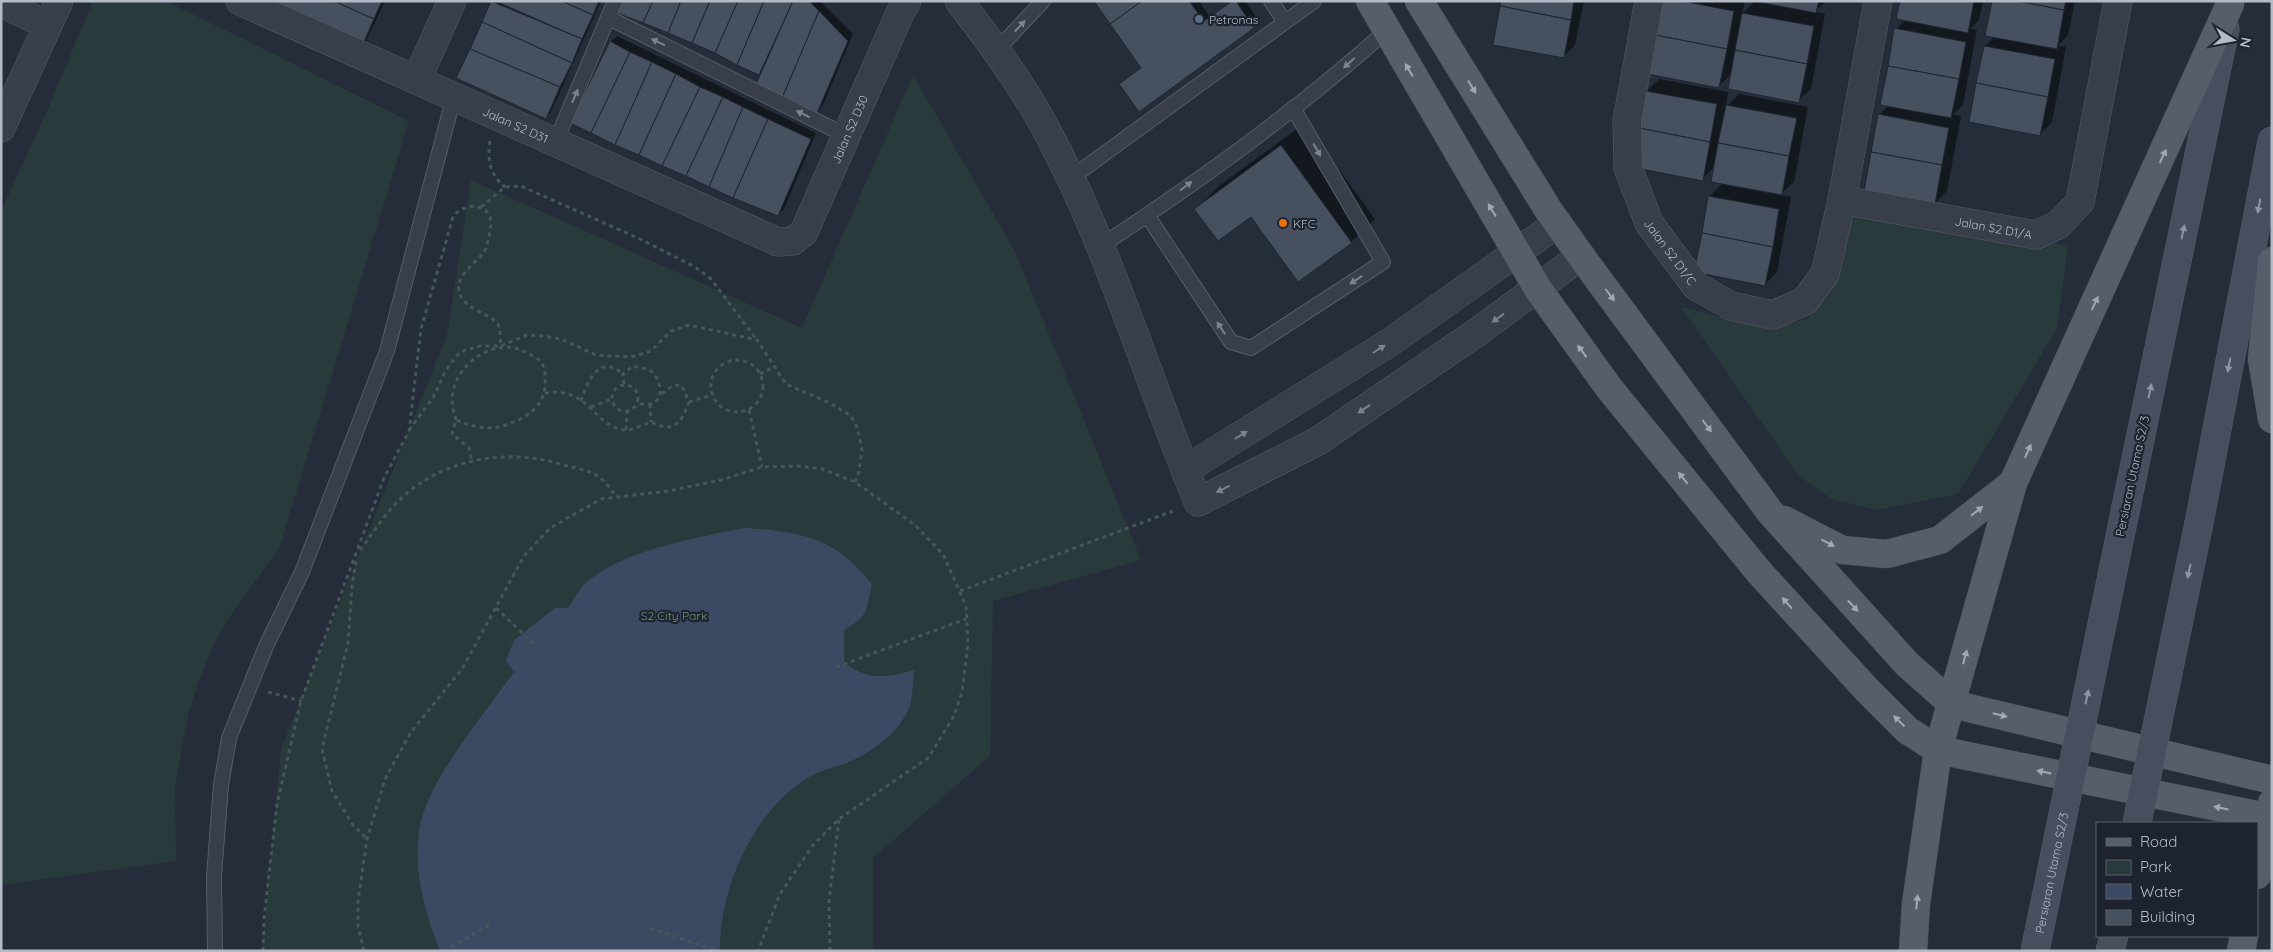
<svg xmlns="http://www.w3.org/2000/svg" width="2273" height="952" font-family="Quicksand,sans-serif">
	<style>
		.green { fill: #283a3c }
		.water { fill: #3b4a62 }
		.shadow { fill: #0007 }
		.building { fill: #46505e; stroke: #1f2632 }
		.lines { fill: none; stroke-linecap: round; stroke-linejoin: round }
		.service-casing { stroke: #565d69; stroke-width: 16 }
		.minor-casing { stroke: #565d69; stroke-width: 29 }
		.tertiary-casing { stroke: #565d69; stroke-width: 29 }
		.secondary-casing { stroke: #565d69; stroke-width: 29 }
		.primary-casing { stroke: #414854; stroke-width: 29 }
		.path { stroke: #46575b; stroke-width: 3; stroke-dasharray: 4 4; stroke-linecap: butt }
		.service { stroke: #383f4b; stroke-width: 14 }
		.minor { stroke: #383f4b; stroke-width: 28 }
		.tertiary { stroke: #383f4b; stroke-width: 28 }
		.secondary { stroke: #474e5d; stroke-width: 28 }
		.primary { stroke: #565e6b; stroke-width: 28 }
		.secondary-bridge-casing { stroke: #565d69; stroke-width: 29; stroke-linecap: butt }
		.secondary-bridge { stroke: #474e5d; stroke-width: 28 }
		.oneway { fill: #7c838f }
		.oneway2 { fill: #a1a8b4 }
		.oneway3 { fill: #8e94a1 }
		.service-dot { fill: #5c6f8a; stroke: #1d2430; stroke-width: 2 }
		.food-dot { fill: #e8710a; stroke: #1d2430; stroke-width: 2 }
		.labels { text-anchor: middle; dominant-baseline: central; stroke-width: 4.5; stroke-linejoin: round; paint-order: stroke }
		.poi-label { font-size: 12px; fill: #b4bac6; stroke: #1d2430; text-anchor: start }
		.street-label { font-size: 12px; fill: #b4bac6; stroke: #1d2430 }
		.park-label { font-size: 12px; fill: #6c9577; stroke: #1d2430 }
	</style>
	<rect width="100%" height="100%" fill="#252d3a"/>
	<g class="green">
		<polygon points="93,1 166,1 409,121 279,549 233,611 214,645 199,680 188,715 175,787 176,861 1,885 1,211 50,104"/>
		<polygon points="913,75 1015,251 1141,560 993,601 990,756 873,858 873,951 262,951 281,749 447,335 471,180 802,328"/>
		<polygon points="1855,211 2068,245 2057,328 1958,494 1877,510 1832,499 1799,476 1681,307 1768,329 1807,319 1832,291"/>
	</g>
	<path class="water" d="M744,528c36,2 75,6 103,30 9,8 17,17 25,26 -6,27 -3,32 -28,46v32c22,19 44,16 70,8 -1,11 -1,24 -4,35 -8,25 -36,46 -59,56 -13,6 -28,8 -40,15 -56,32 -92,111 -91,175h-280c-16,-41 -29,-86 -19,-130 12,-47 64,-108 93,-149l-8,-11 8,-21 41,-32h13c6,-9 12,-21 21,-28 40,-31 106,-42 155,-52z"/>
	<g class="shadow">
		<polygon points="274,1 385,1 366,41 361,47"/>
		<polygon points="492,1 601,1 551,112 546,118 458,78"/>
		<polygon points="624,1 820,1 853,34 823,105 817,111 761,74 669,31"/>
		<polygon points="1095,1 1199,1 1210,17 1231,1 1245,1 1259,21 1139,110 1121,84 1142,67"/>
		<polygon points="1502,1 1584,1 1575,45 1563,57"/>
		<polygon points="1663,1 1745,1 1742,14 1755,1 1826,1 1815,12 1825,14 1811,89 1798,101 1732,73 1719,86"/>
		<polygon points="1901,1 1983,1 1979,20 1970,29 1977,30 1963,105 1953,114 1961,116 1947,191 1935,203 1879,115 1889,105 1896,29 1905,20"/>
		<polygon points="1993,1 2075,1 2068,35 2058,46 2066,47 2052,122 2040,134 1985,46 1995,36"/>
		<polygon points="617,36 816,133 784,209 778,215 611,42"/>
		<polygon points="1659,79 1728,92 1726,107 1739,94 1808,107 1794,182 1780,195 1791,197 1777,272 1765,284 1710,196 1723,183 1715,166 1702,179 1647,91"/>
		<polygon points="1305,123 1375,219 1351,242 1251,215 1196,209 1219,186"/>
	</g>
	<g class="building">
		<polygon points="273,1 334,1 374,19 361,49"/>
		<polygon points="334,1 382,1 374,19"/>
		<polygon points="491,1 582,39 572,63 482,22"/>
		<polygon points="495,1 562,1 593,15 582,39"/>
		<polygon points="562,1 599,1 593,15"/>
		<polygon points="623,1 653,1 643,23 617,13"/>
		<polygon points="653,1 681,1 668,33 643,23"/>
		<polygon points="681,1 710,1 692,43 668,33"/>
		<polygon points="710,1 738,1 715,53 692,43"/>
		<polygon points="738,1 764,1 737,65 715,53"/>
		<polygon points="764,1 793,1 759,75 737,65"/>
		<polygon points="793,1 809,1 819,11 783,96 756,84"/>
		<polygon points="1094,1 1142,1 1110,24"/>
		<polygon points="1142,1 1189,1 1204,21 1232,1 1236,1 1254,28 1139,112 1119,84 1141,68 1110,24"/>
		<polygon points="1501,1 1574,1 1571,20 1500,6"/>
		<polygon points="1662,1 1682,1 1734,11 1727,49 1655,35"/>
		<polygon points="1753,1 1819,1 1816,13"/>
		<polygon points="1900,1 1974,1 1968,33 1896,19"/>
		<polygon points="1992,1 2018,1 2064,10 2057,49 1985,36"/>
		<polygon points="2018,1 2066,1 2064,10"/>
		<polygon points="1500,6 1571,20 1564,58 1493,45"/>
		<polygon points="819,11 848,41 817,113 783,96"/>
		<polygon points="1742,13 1814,26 1807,64 1735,50"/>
		<polygon points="482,22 572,63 560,87 470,49"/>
		<polygon points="1894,28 1966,42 1959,79 1888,66"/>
		<polygon points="1655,35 1727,49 1719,88 1648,74"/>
		<polygon points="610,41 630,52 591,133 570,123"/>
		<polygon points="1984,46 2055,59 2048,97 1976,83"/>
		<polygon points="470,49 560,87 546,119 456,78"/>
		<polygon points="1735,50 1807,64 1799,103 1728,89"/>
		<polygon points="630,52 652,62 615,145 591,133"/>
		<polygon points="652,62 676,74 639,155 615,145"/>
		<polygon points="1888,66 1959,79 1951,118 1880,105"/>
		<polygon points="676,74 700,87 662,166 639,155"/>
		<polygon points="1976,83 2048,97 2040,136 1969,122"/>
		<polygon points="700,87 723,97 686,176 662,166"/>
		<polygon points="1646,91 1717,104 1710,142 1639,128"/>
		<polygon points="723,97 743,107 709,187 686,176"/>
		<polygon points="1726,105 1797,118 1789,156 1718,143"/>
		<polygon points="743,107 768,119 733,198 709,187"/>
		<polygon points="1878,114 1949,128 1942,165 1871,152"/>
		<polygon points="768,119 811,139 778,216 733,198"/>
		<polygon points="1639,128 1710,142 1703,181 1631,167"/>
		<polygon points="1718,143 1789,156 1782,195 1711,182"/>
		<polygon points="1281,145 1352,243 1298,282 1251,217 1218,241 1194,209"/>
		<polygon points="1871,152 1942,165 1935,204 1864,191"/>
		<polygon points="1708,196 1779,209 1773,247 1702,233"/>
		<polygon points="1702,233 1773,247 1765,286 1694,272"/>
	</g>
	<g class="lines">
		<g class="service-casing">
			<g id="service">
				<polyline points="1271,1 1285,22"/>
				<polyline points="609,18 847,136"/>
				<polyline points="997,50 1043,1"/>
				<polyline points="556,141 615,1"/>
				<polyline points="1071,178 1314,1"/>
				<polyline points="1147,215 1231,342 1251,348 1383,262 1293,108"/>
				<path d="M1099,247c98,-64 200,-138 287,-216"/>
				<polyline points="215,951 214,876 221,785 229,738 267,644 302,572 387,351 454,96"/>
			</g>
		</g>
		<g class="minor-casing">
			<g id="minor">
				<path id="s1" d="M240,1l538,241 15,-1 11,-9 96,-219 7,-12"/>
				<path id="s2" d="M1649,1l-22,120 1,47 21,55 47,63 35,20 42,9 32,-14 20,-27 17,-74 36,-199"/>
				<polyline points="1,3 47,25"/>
				<polyline points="417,79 452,1"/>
				<path id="s3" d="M1842,200l194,35 22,-10 22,-23 38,-201"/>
			</g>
		</g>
		<g class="tertiary-casing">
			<g id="tertiary">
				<path d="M959,1c28,36 55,72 78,112 68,119 108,261 161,389l120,-61 158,-108 105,-77"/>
				<polyline points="1,128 59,1"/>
				<polyline points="1185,470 1392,341 1558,223"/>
			</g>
		</g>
		<g class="secondary-casing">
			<g id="secondary">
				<polyline points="2126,507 2225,29"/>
				<polyline points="2199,523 2272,141"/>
				<polyline points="2110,951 2114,936"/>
			</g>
		</g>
		<g class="primary-casing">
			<g id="primary">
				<polyline points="1370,1 1538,289 1609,388 1759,572 1868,691 1907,730 1938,750 2272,818"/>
				<polyline points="1419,1 1549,211 1581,256 1770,512 1907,664 1952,704 2272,780"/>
				<polyline points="2272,261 2262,359 2272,419"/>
				<polyline points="1784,520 1842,550 1887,554 1940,540 2013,483"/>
				<polyline points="2257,875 2272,803"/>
				<polyline points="1913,951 1916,904 1938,750 2013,483 2230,4"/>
				<polyline points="2241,951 2244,936"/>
			</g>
		</g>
		<g class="path">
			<path d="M490,141c-3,19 0,34 15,46"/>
			<polyline points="481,207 505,187 521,186 640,239 695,267 711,279 757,340"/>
			<circle cx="737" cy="386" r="26"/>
			<polyline points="760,374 774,367"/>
			<path d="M624,384l-1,-10 10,-8c6,2 15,2 19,6 9,8 13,29 -2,32 -4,1 -9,0 -12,-1"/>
			<circle cx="625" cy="398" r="13"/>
			<path d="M545,393c44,-7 47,32 79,37 8,1 20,-6 27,-8 23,12 30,1 38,-20l-7,-16 -8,-1 -13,9"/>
			<path d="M581,401c6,-19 18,-48 42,-27"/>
			<polyline points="689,402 712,395"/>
			<polyline points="650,404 651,422"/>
			<polyline points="591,407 611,399"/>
			<polyline points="749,410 762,467"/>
			<path d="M456,420c-3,-9 -5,-19 -3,-29 7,-32 47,-56 76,-37 4,2 10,5 12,8 5,7 4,15 4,22 0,15 -9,26 -21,33 -27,14 -40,14 -68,3l-4,14 17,14 3,14"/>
			<polyline points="409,430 433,398 446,370 460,352 480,346 501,346 527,335 544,336 561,339 596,355 631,357 651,351 671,331 689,325 757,340 786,384 830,403 851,416 857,427 862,449 859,472 855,482"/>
			<polyline points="626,430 627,412"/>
			<path d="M360,550c10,-13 19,-27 30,-40 41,-48 110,-64 170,-46 30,8 39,6 56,33"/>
			<polyline points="356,561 352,586 348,643 322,749 332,791 353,825 367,839"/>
			<polyline points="960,591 1173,511"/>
			<polyline points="496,608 536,646"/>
			<polyline points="836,667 966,619"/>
			<polyline points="268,692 301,701"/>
			<polyline points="650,928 718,951"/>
			<path d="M263,951l1,-33 13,-114 24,-103 83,-223 25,-47 12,-102 32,-112c10,-15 39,-15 38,8 -1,7 -3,17 -5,23 -6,14 -29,24 -27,41 1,20 33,25 39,35 3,6 2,15 3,22"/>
			<polyline points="364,951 358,926 358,901 367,839 385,779 411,732 462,669 524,556 550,528 601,499 668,491 721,480 762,467 800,466 822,469 855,482 915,525 943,554 966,606 968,643 962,692 954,716 928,758 839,819 813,845 780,894 758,951"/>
			<polyline points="444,951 491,924"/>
			<polyline points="830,951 829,900 839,820"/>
		</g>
		<use href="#service" class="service"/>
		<use href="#minor" class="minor"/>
		<use href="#tertiary" class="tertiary"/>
		<use href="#secondary" class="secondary"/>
		<use href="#primary" class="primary"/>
		<g class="secondary-bridge-casing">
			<g id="secondary-bridge">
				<polyline points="2137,823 2199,523"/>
				<path id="s4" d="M2035,951l91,-444"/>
			</g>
		</g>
		<use href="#secondary-bridge" class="secondary-bridge"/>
	</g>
	<defs><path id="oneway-solid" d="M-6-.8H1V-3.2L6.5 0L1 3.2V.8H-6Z" transform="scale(1.25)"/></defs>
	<g class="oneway">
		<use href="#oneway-solid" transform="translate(1020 26) rotate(-47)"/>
		<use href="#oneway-solid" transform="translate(658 42) rotate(-154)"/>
		<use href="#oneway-solid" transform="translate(1349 63) rotate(138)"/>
		<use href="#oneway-solid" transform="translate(575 96) rotate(-67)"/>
		<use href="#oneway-solid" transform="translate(803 114) rotate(-154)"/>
		<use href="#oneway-solid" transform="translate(1317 150) rotate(60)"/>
		<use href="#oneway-solid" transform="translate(1186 186) rotate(-37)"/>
		<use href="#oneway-solid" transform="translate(1356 280) rotate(147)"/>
		<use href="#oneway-solid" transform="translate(1498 318) rotate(144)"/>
		<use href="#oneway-solid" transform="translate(1221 328) rotate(-123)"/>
		<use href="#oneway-solid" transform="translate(1379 349) rotate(-32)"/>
		<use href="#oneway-solid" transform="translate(1364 409) rotate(146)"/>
		<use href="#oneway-solid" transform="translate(1241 435) rotate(-32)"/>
		<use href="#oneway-solid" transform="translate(1223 489) rotate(153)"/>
	</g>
	<g class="oneway2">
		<use href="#oneway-solid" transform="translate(1409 70) rotate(-121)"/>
		<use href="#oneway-solid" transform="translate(1472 87) rotate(58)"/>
		<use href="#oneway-solid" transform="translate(2163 156) rotate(-65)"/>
		<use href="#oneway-solid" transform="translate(1492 210) rotate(-121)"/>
		<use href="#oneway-solid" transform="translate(1610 295) rotate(53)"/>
		<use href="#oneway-solid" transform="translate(2095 303) rotate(-65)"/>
		<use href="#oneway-solid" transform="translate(1582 351) rotate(-126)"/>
		<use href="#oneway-solid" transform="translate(1707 426) rotate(53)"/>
		<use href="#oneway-solid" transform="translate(2028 451) rotate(-66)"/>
		<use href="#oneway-solid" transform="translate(1683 478) rotate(-129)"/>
		<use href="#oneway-solid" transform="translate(1977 511) rotate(-38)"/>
		<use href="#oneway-solid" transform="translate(1828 543) rotate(28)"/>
		<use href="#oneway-solid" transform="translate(1787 603) rotate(-132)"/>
		<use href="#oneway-solid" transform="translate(1853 606) rotate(47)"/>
		<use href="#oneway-solid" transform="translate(1965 657) rotate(-75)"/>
		<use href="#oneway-solid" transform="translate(2000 715) rotate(14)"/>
		<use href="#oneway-solid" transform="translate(1899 721) rotate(-136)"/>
		<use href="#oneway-solid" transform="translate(2044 772) rotate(-168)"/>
		<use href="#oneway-solid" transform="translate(2221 808) rotate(-168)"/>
		<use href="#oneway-solid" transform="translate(1917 902) rotate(-84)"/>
	</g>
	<g class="oneway3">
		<use href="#oneway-solid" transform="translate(2259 206) rotate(101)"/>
		<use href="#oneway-solid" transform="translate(2183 232) rotate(-78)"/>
		<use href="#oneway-solid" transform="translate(2229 365) rotate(101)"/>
		<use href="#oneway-solid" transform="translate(2150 391) rotate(-78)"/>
		<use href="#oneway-solid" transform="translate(2189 571) rotate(102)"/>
		<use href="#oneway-solid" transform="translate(2087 697) rotate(-78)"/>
	</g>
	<circle class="service-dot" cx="1199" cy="19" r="5"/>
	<circle class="food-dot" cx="1283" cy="223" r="5"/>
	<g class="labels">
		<g class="poi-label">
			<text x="1209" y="19">Petronas</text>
			<text x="1293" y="223">KFC</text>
		</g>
		<g class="street-label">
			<text stroke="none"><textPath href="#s1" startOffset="302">Jalan S2 D31</textPath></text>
			<text stroke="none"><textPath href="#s1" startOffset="731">Jalan S2 D30</textPath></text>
			<text stroke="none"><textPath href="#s3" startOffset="154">Jalan S2 D1/A</textPath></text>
			<text stroke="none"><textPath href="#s2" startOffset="264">Jalan S2 D1/C</textPath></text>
			<text transform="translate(2132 476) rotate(-78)">Persiaran Utama S2/3</text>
			<text stroke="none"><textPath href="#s4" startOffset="80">Persiaran Utama S2/3</textPath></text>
		</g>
		<g class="park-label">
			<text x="674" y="615">S2 City Park</text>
		</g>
	</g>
	<rect width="2273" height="952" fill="none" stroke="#b4bac6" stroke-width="5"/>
	<rect x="2096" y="822" width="162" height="115" fill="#1d2430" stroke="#59606c"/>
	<rect x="2106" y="838" width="25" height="8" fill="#565e6b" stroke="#59606c"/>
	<text x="2140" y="847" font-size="15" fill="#b4bac6">Road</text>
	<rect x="2106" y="860" width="25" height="15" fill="#283a3c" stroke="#59606c"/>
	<text x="2140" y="872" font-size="15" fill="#b4bac6">Park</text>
	<rect x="2106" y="884" width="25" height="15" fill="#3b4a62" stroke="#59606c"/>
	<text x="2140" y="897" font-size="15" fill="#b4bac6">Water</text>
	<rect x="2106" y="910" width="25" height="15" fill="#46505e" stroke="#59606c"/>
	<text x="2140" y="922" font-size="15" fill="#b4bac6">Building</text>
	<g transform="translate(2233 40) rotate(101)" stroke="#1d2430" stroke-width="4" paint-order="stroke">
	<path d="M0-4L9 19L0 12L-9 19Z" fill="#b4bac6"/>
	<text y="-8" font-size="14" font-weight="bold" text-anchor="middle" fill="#b4bac6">N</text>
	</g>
</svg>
